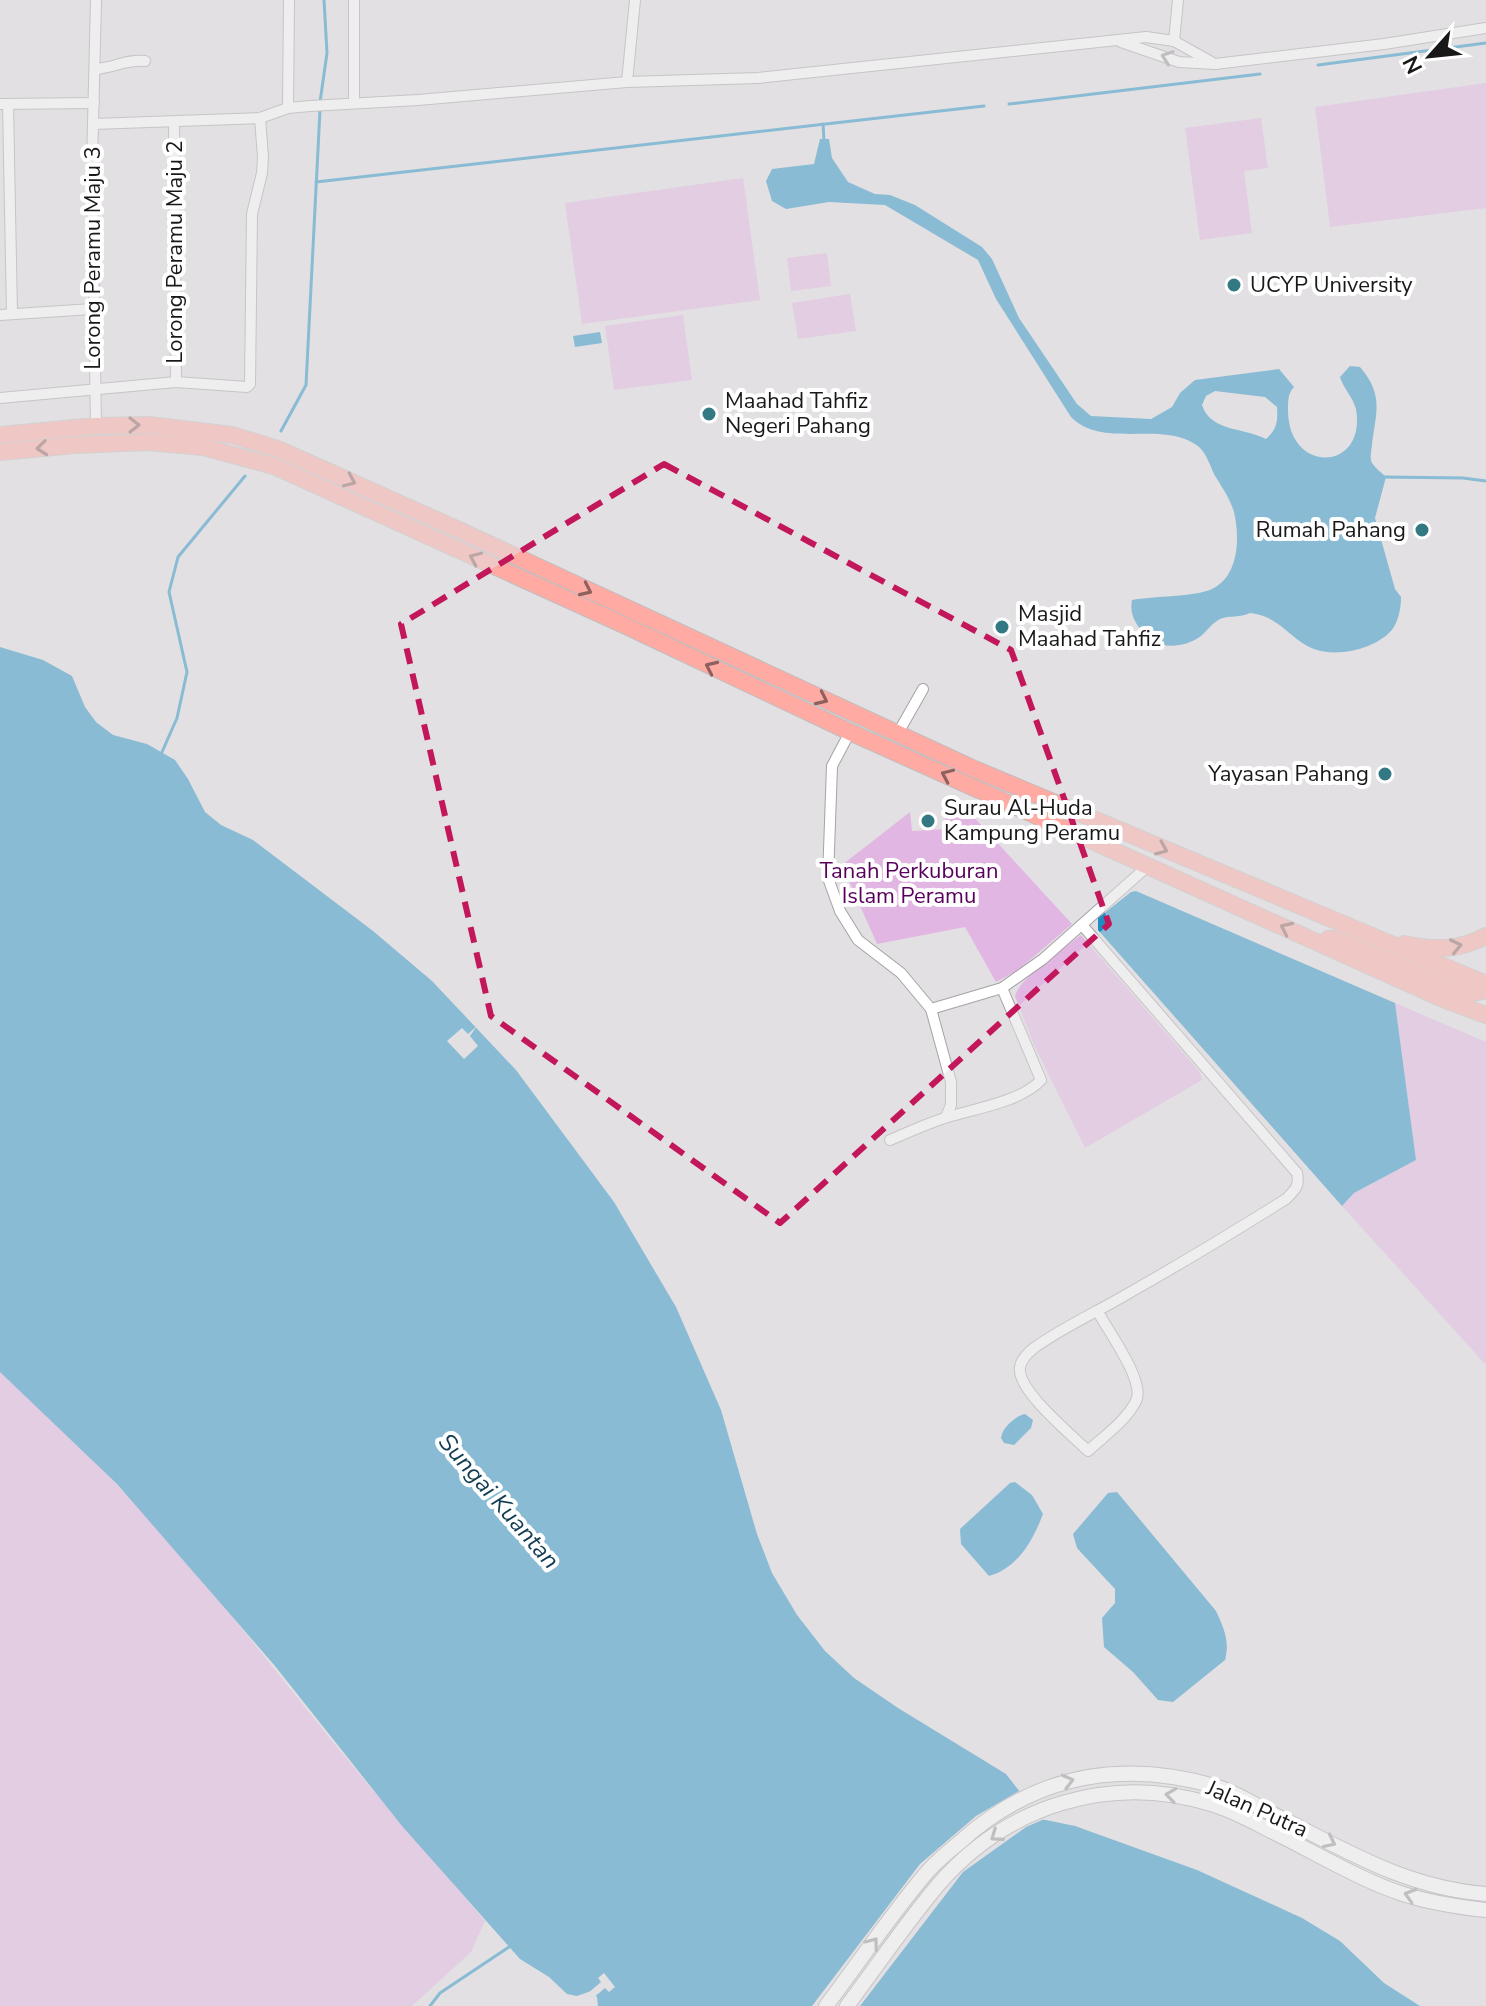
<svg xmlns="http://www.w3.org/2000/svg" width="1486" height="2006" font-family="'Nunito Sans',sans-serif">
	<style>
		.green { fill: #e2b6e3 }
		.water { fill: #1d8ec4; fill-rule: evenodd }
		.pier { fill: #e2e0e2 }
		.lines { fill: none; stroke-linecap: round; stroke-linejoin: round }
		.stream { stroke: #1d8ec4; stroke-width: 3 }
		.minor-casing { stroke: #a5a3a5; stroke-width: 12 }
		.secondary-casing { stroke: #a5a3a5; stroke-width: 16 }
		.trunk-casing { stroke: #bfbebf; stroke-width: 18 }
		.minor { stroke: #fff; stroke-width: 10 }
		.secondary { stroke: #fff; stroke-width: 14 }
		.trunk { stroke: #ffaaa3; stroke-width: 16 }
		.oneway { stroke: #989798 }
		.oneway2 { stroke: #8c615e }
		.marked { fill: none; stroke: #c2185b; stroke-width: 6; stroke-dasharray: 16 10; stroke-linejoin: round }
		.poi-dot { fill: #327984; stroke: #fff; stroke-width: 3 }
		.labels { text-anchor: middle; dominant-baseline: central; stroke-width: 8; stroke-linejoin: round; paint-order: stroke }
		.street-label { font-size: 22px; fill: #191819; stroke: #fff }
		.poi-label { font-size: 22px; fill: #191819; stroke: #fff; text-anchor: start }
		.park-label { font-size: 22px; fill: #57005c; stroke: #fff }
		.water-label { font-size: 24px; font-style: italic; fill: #113c53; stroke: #fff }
	</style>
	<rect width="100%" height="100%" fill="#e2e0e2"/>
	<g class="green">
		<polygon points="1486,83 1486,208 1330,227 1315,107"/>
		<polygon points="1261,118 1268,168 1244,171 1252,233 1200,240 1185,128"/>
		<polygon points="743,178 760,300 582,324 565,203"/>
		<polygon points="827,253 831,286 791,291 787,258"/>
		<polygon points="850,294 856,331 798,339 792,303"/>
		<polygon points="683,315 692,380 614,390 605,326"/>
		<polygon points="961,803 1072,924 1018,970 996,982 965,927 877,944 842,865 910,812 912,831 946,829 945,814"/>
		<path d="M1081,935l118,136 3,9 -117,68 -51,-103 -19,-49c5,-19 50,-48 66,-61z"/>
		<polygon points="1395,1003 1486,1042 1486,1365 1342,1206 1354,1193 1416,1160"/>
		<path d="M0,1372c126,108 229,240 332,369 50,61 102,120 153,180l-14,31 -59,54h-412z"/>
	</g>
	<g class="water">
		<path d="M820,139h9l3,19 16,24 27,12 15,1 25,10 67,42 10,12 27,59 58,86 14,12 60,3 21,-12 8,-14 15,-13 84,-11 15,18c-6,6 -6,14 -6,23 0,65 79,62 68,-1 -3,-12 -13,-21 -16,-32l10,-11 10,1c24,28 16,45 12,77 0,6 -3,13 0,19 3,5 10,10 14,14l-11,41 20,71 6,8c0,10 -2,21 -7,30 -15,22 -57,31 -80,22 -24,-9 -34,-33 -64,-36 -10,5 -20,2 -30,6 -8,4 -13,12 -19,17 -19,14 -48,14 -61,-7 -7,-10 -10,-17 -8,-29 21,-4 63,-3 80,-11 27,-13 28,-51 22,-77 -4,-14 -13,-26 -20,-38 -4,-9 -8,-21 -15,-27 -35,-28 -96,3 -128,-30l-75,-118 -18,-39 -93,-55 -56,-3 -43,7 -14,-8 -6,-20 6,-12 42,-5zM1215,391l50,6 12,10c1,14 0,22 -11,32 -23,-12 -55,-7 -64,-34l4,-9z"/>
		<polygon points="600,332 602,343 575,347 573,336"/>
		<polygon points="0,647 43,660 72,676 85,707 96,722 113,735 147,744 175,760 188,779 205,812 221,825 253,840 373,931 432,981 516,1070 614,1202 676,1307 721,1410 757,1534 772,1573 797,1615 825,1651 854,1678 898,1708 1006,1774 1041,1819 1075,1826 1197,1870 1302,1918 1340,1941 1384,1983 1420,2006 598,2006 597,1997 591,1991 577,1996 567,1994 549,1977 520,1959 402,1826 275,1666 117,1484 0,1372"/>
		<polygon points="1136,891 1395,1003 1416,1160 1354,1193 1342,1206 1098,930 1098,918 1131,892"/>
		<path d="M1025,1414l8,6 -2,8 -17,17 -10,-2 -3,-5c1,-10 14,-22 24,-24z"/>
		<path d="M1015,1482l17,13 11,19c-10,26 -25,54 -54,62l-28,-32 -1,-15 50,-46z"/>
		<path d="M1117,1492l99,119c8,17 14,31 9,49l-52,42 -15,-2 -25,-28 -29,-25 -2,-29 13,-15v-14l-38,-41 -4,-14 35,-41z"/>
	</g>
	<g class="pier">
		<polygon points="477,1026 470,1036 478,1046 464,1059 447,1041 462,1028 468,1034"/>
		<polygon points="1024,1788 1035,1808 1043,1815 1049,1817 1026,1827 963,1872 860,2006 812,2006 920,1864 976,1816"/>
		<polygon points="604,1973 615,1987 609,1992 605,1988 593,1998 589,1995 580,2000 601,1982 598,1978"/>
	</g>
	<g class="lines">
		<g class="stream">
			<polyline points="1318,65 1486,43"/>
			<polyline points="320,102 327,53 324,0"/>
			<polyline points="1009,104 1260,74"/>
			<polyline points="823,124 824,140"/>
			<polyline points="316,182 984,106"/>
			<polyline points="281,431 306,385 320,110"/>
			<polyline points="1384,477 1463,478 1486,481"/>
			<polyline points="162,752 177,718 187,672 169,592 178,557 245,476"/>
			<polyline points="430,2006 440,1993 509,1947"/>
		</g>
		<g class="minor-casing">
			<g id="minor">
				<polyline points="1174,41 1178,0"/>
				<polyline points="1121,42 1179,62 1215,64 1384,44 1486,28"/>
				<path d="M95,69c19,-1 31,-10 50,-8"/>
				<polyline points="627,82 635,0"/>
				<polyline points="354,103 354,0"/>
				<polyline points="0,104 94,103"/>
				<polyline points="8,104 12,314"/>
				<polyline points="288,108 289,0"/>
				<polyline points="174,122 176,382"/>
				<polyline points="93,124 260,118 288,108 310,106 418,100 627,82 758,78 1146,37 1174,41 1215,64"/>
				<polyline points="0,315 92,309"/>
				<polyline points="0,398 176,382 247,387 250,384 252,214 262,173 263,157 260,118"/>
				<polyline points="96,426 92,165 96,0"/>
				<polyline points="850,732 832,766 828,878 840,911 858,940 901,973 931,1009 951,1082 951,1105 946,1117"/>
				<polyline points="898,733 923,689"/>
				<path d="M1082,925l215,248c3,13 -2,17 -11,26 -51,32 -104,64 -157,94 -30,18 -66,34 -95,55 -5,4 -13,12 -14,19 -4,23 52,68 68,84 16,-15 38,-30 48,-50 10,-19 -28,-70 -38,-89"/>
				<polyline points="931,1009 1002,988 1043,959 1149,865"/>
				<path d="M890,1140c19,-8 38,-17 58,-23 27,-8 74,-16 93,-37l-39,-92"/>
			</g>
		</g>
		<g class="secondary-casing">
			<g id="secondary">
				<path d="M826,2006c34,-45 66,-93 102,-135 10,-11 21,-20 32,-29 75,-68 162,-83 258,-55 19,6 37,18 55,27 71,35 132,74 213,80"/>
				<path d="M847,2006c30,-40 59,-83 91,-121 69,-80 172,-112 273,-81 25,7 49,22 72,33 36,18 82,45 120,57 28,9 54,13 83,16"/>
			</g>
		</g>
		<g class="trunk-casing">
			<g id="trunk">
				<polyline points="0,435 96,426 149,425 232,435 278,449 461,531 972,768 1486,984"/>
				<polyline points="0,452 75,445 148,442 203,447 274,466 624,625 850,732 1443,999 1486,1015"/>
				<polyline points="1328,939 1335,939 1468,994 1486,990"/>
				<path d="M1404,944c30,6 54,7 82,-8"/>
			</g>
		</g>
		<use href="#minor" class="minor"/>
		<use href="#secondary" class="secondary"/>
		<use href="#trunk" class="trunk"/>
	</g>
	<defs><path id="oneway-chevron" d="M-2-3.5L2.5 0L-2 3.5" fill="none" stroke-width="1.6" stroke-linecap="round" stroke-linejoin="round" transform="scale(2)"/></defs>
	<g class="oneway">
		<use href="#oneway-chevron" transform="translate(1167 57) rotate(-160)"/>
		<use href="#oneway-chevron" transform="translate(1068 1781) rotate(-15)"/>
		<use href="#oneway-chevron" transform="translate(1171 1795) rotate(-172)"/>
		<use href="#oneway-chevron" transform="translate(996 1836) rotate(145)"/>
		<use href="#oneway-chevron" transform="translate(1330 1842) rotate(26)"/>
		<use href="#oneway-chevron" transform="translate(1410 1895) rotate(-163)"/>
		<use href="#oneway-chevron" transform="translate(873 1943) rotate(-53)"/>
	</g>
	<g class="oneway2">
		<use href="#oneway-chevron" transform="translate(134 425)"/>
		<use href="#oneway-chevron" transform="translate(42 448) rotate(174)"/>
		<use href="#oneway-chevron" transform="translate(350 481) rotate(24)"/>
		<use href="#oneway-chevron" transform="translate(475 558) rotate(-156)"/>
		<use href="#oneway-chevron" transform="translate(586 590) rotate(25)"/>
		<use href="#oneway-chevron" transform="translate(711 667) rotate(-155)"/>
		<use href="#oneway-chevron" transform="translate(822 699) rotate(25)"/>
		<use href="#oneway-chevron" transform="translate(947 775) rotate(-156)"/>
		<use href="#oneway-chevron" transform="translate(1162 849) rotate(23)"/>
		<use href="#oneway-chevron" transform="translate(1286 928) rotate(-155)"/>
		<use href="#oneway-chevron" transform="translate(1456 946) rotate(-12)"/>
	</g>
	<path d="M0 0H1486V2006H0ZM664,464l347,186 98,274 -329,299 -289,-207 -90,-392z" fill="#e2e0e2" fill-opacity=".55" fill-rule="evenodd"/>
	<path class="marked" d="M664,464l347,186 98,274 -329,299 -289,-207 -90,-392z"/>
	<g class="poi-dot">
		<circle cx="1234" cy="285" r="8"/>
		<circle cx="709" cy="414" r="8"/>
		<circle cx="1422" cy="530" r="8"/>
		<circle cx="1002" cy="627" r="8"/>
		<circle cx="1385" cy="774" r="8"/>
		<circle cx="928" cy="821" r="8"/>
	</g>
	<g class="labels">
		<g class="street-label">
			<text transform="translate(175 252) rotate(-90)">Lorong Peramu Maju 2</text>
			<text transform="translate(93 258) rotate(-90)">Lorong Peramu Maju 3</text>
			<text transform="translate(1257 1809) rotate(24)">Jalan Putra</text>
		</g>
		<g class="poi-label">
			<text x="1250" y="285">UCYP University</text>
			<text x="725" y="401">Maahad Tahfiz<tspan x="725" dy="25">Negeri Pahang</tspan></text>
			<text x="1406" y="530" text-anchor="end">Rumah Pahang</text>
			<text x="1018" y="614">Masjid<tspan x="1018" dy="25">Maahad Tahfiz</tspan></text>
			<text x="1369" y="774" text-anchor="end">Yayasan Pahang</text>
			<text x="944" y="808">Surau Al-Huda<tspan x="944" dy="25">Kampung Peramu</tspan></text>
		</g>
		<g class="park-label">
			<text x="909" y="871">Tanah Perkuburan<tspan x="909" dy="25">Islam Peramu</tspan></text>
		</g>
		<g class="water-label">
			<text transform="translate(499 1501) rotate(49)">Sungai Kuantan</text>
		</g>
	</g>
	<g transform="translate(1430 56) rotate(243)" stroke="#ffffff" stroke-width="6" paint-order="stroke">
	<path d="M0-6L14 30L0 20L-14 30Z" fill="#191819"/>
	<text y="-12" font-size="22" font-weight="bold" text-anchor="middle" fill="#191819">N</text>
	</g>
</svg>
